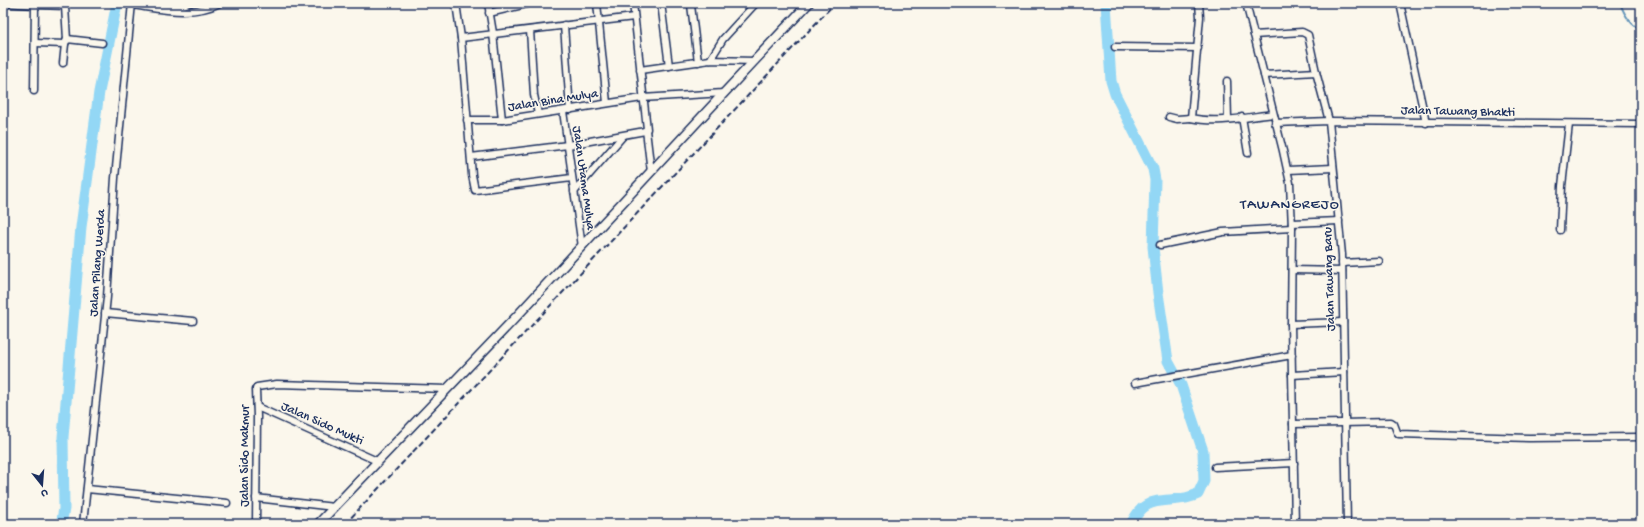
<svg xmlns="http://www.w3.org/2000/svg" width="1644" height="527" font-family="'Gochi Hand',sans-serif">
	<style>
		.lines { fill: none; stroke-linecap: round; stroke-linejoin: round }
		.stream { stroke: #6394b9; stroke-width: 2 }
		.river { stroke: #93d7f5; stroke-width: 11 }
		.minor-casing { stroke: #1b2f5e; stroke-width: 9 }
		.major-casing { stroke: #1b2f5e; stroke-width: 11 }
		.minor { stroke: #fbf7ec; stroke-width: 6 }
		.major { stroke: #fbf7ec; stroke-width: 8 }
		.rail { stroke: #1b2f5e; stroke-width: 2; stroke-dasharray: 6 3; stroke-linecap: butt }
		.labels { text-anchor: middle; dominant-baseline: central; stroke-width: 3; stroke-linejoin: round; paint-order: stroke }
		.street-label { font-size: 13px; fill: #1b2f5e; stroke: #fbf7ec }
		.quarter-label { font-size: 15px; letter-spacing: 1px; fill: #1b2f5e; stroke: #fbf7ec }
	</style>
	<rect width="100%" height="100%" fill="#fbf7ec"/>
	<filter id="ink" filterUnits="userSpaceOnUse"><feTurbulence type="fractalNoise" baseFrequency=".025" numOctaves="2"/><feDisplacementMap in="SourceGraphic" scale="8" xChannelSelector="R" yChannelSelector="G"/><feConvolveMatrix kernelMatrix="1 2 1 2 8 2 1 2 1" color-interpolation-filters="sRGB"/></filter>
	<g filter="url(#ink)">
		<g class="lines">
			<path class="stream" d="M1620,3c4,11 11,22 21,27"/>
			<g class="river">
				<path d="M1106,3l5,78 4,13 38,75 2,11 -2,67 5,46 10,68 13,24 22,66 1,30 -6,13c-18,9 -39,3 -51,11 -8,4 -12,12 -16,19"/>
				<polyline points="61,524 64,509 63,437 81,227 99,92 117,3"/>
			</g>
			<g class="minor-casing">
				<g id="minor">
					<polyline points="3,3 35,5 35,3"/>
					<polyline points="157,3 178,7 189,3"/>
					<polyline points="456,3 461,38"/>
					<polyline points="488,3 493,33 502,120"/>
					<polyline points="597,3 607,103"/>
					<polyline points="661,3 669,66"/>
					<polyline points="692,3 691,5 698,62"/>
					<path d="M1199,3l1,14 -9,101c26,6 56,-1 82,-4"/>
					<polyline points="1246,3 1283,151 1290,183 1292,228 1291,324 1295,524"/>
					<polyline points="1400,3 1426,123"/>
					<path d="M132,5c29,4 60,12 88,-2"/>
					<polyline points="65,6 67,40"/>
					<polyline points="489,13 531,3"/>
					<polyline points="564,25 570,110"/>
					<polyline points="530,30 534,95 538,114"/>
					<polyline points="1254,35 1302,32 1308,35 1316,72 1329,121 1342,255 1347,524"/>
					<polyline points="35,43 65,44 67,39 102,43"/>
					<polyline points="1115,47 1198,48"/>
					<polyline points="710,60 723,39 756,3"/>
					<polyline points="63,63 65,44"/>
					<polyline points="640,70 710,60 755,61"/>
					<polyline points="1264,75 1316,72"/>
					<polyline points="1227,81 1228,119"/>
					<polyline points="34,91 35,5 65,6 64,3"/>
					<polyline points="563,111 582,247"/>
					<polyline points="1169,117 1177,119 1191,118"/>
					<polyline points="1242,117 1248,153"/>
					<polyline points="467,120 502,120 642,98 724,93"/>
					<polyline points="1275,123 1329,121 1641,124"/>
					<polyline points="646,130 651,172"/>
					<polyline points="471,157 568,145 645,131 647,129 633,3"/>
					<polyline points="1288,170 1333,168"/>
					<polyline points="572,178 475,190 472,175 461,38 634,17"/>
					<polyline points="574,192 623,136"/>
					<polyline points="1292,223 1339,221"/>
					<polyline points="1560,230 1562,186 1569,124"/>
					<polyline points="1160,245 1223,232 1292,228"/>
					<polyline points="1342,263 1379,261"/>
					<polyline points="1292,270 1342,271"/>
					<polyline points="105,313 193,321"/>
					<polyline points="1291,324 1343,322"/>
					<polyline points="1292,375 1344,372"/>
					<polyline points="1135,383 1292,355"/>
					<polyline points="257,407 377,461"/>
					<polyline points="1293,424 1391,422 1394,424 1397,432 1399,434 1529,438 1641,437"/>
					<polyline points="1215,467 1294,463"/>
					<polyline points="87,489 227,503"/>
					<polyline points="256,498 334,507"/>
					<polyline points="83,524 107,297 115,178 132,3"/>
					<polyline points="256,524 257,417 256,389 257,387 277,384 447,389"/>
				</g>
			</g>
			<g class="major-casing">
				<polyline id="major" points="318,524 516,317 724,93 809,3"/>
			</g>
			<use href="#minor" class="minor"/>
			<use href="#major" class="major"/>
			<polyline class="rail" points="345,524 835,3"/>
		</g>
	</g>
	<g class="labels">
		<g class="street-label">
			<text transform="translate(553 101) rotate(-9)">Jalan Bina Mulya</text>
			<text transform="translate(1458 112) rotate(1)">Jalan Tawang Bhakti</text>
			<text transform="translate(583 178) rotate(82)">Jalan Utama Mulya</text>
			<text transform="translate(98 263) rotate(-86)">Jalan Pilang Werda</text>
			<text transform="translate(1330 279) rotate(-92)">Jalan Tawang Baru</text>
			<text transform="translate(322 424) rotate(24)">Jalan Sido Mukti</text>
			<text transform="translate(245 456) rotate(-90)">Jalan Sido Makmur</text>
		</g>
		<g class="quarter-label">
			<text x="1290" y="205">TAWANGREJO</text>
		</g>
	</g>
	<rect width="1644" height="527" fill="none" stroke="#fbf7ec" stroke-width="16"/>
	<rect x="8" y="8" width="1628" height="511" fill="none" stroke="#1b2f5e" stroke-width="1.5" filter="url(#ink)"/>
	<g transform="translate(42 485) rotate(163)" stroke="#fbf7ec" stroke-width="3" paint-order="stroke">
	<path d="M0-3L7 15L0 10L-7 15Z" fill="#1b2f5e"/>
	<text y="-6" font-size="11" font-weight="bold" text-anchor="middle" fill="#1b2f5e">U</text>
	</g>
</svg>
